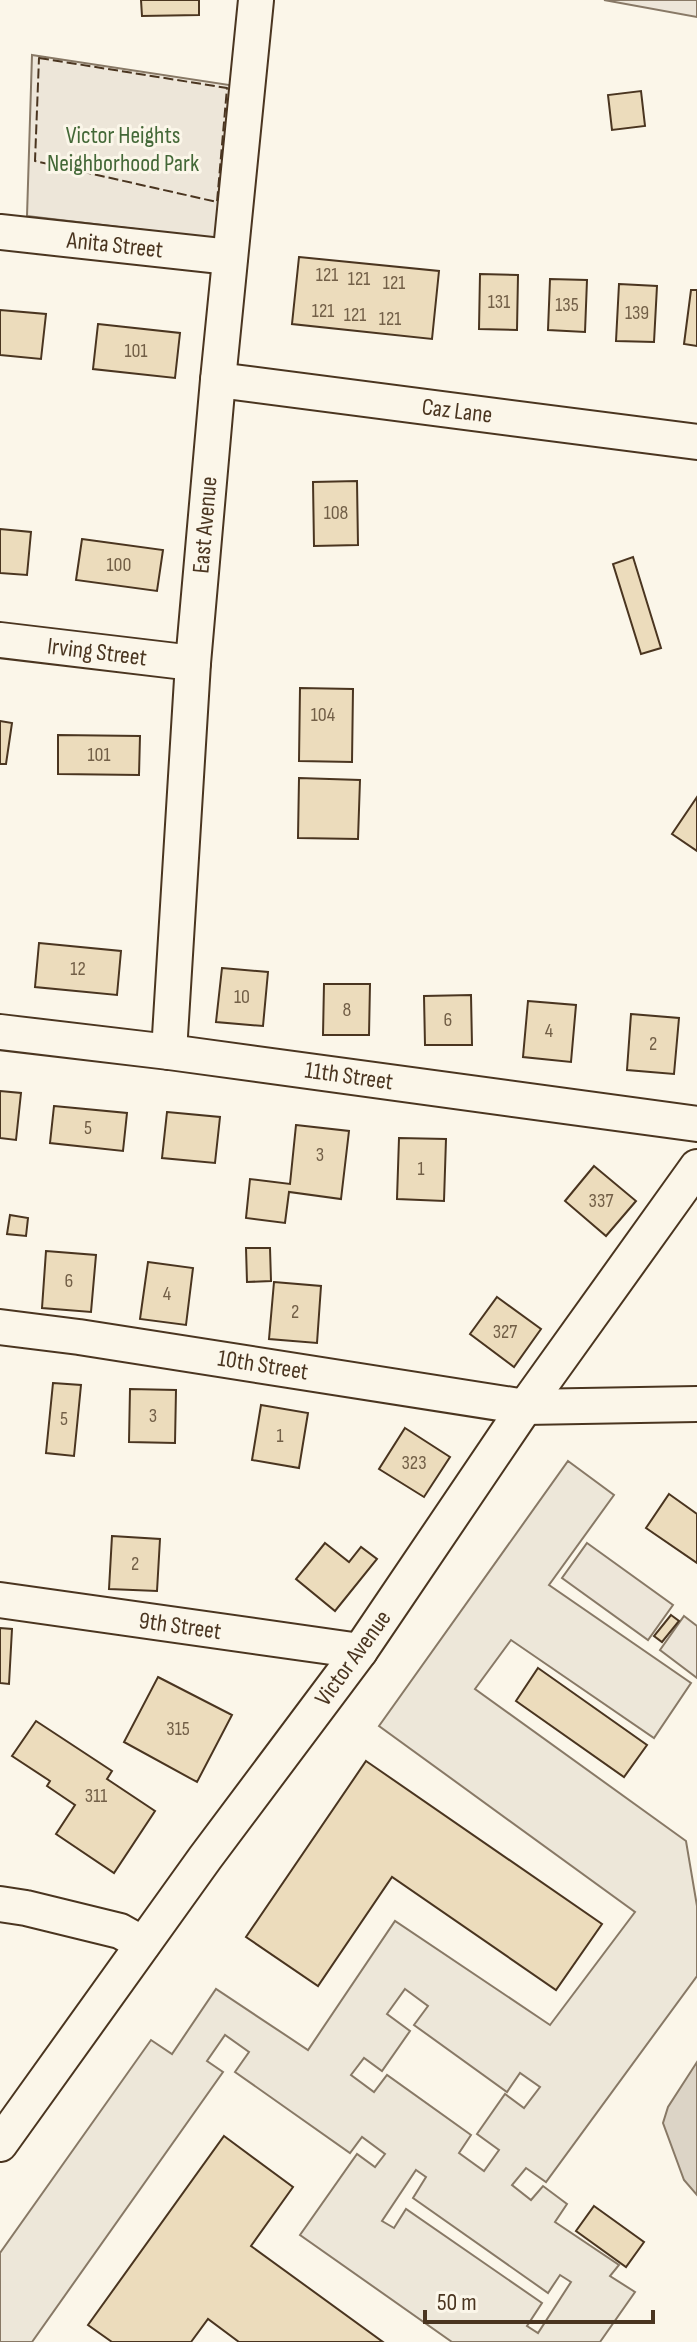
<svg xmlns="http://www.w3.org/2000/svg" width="697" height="2342" font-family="'Sofia Sans Condensed',sans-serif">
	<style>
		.green { fill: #ede6d9; stroke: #887966; stroke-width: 2 }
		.parking { fill: #ede7d9; stroke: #887966; stroke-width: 2; fill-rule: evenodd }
		.water { fill: #dcd4c6; stroke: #887966; stroke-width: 2 }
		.building { fill: #ecdcbc; stroke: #4a3520; stroke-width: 2 }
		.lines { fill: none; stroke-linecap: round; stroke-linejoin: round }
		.minor-casing { stroke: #4a3520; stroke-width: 38 }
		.minor { stroke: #fbf6e9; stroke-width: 34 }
		.fence { stroke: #4a3520; stroke-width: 2; stroke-dasharray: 10 4; stroke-linecap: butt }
		.labels { text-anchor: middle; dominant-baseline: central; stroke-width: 6; stroke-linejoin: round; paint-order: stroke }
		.number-label { font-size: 20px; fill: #725f47 }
		.park-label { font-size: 24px; fill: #436837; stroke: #fbf6e9 }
		.street-label { font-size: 24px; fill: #4a3520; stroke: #fbf6e9 }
	</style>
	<rect width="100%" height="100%" fill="#fbf6e9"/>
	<g class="green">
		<polygon points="604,0 697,0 697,17"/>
		<polygon points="32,55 236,86 219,239 27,216"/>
		<polygon points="587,1543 673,1605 648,1640 562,1578"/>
		<polygon points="684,1616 697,1626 697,1678 660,1650"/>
	</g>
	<path class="parking" d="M568,1461l46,34 -65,90 142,98 -37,55 -143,-98 -36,49 211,152 11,65v70l-151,206 -20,-14 -14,17 19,15 12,-14 24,18 -12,18 64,43 -9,11 25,16 -35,50h-148l-152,-107 57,-81 18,13 10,-13 -23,-17 -12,16 -115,-81 14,-20 -24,-17 -18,26 16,11 -191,270h-32v-89l151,-213 21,14 44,-65 92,61 87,-129 155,104 85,-113 -256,-186zM405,1989l23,17 -14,19 93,67 13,-19 20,14 -16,21 -19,-14 -28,40 22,16 -15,21 -25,-18 12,-18 -84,-60 -13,17 -23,-17 13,-17 18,13 28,-40 -23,-17zM416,2170l10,7 -13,21 135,95 12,-18 11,7 -33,51 -11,-7 15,-23 -136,-94 -12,19 -12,-7z"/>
	<polygon class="water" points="697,2062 697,2195 684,2180 663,2123 668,2107"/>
	<g class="building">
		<polygon points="141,0 199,0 199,15 142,16"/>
		<polygon points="641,91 645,126 612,130 608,95"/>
		<polygon points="299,257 439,271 432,339 292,324"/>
		<polygon points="480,274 518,275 517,330 479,329"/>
		<polygon points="550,279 587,280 585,332 548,330"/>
		<polygon points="619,284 657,286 654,342 616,341"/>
		<polygon points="691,290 697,290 697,346 684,344"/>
		<polygon points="0,310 46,314 41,359 0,355"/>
		<polygon points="98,324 180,333 175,378 93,369"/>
		<polygon points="357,481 358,545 314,546 313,482"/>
		<polygon points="0,529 31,532 27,575 0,573"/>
		<polygon points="82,539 163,550 157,591 76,580"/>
		<polygon points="633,557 661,648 641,654 613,564"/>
		<polygon points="300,688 353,689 352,762 299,761"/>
		<polygon points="0,721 12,723 6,764 0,764"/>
		<polygon points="58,735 140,736 139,775 58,774"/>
		<polygon points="299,778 360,780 358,839 298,838"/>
		<polygon points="697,797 697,851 672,834"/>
		<polygon points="39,943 121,951 117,995 35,987"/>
		<polygon points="222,968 268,972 263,1026 216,1022"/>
		<polygon points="324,984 370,984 369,1035 323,1035"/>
		<polygon points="471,995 472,1045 425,1045 424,996"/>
		<polygon points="528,1001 576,1005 571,1062 523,1057"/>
		<polygon points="631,1014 679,1018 674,1074 627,1070"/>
		<polygon points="0,1091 21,1093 16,1140 0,1138"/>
		<polygon points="54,1106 127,1113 123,1151 50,1143"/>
		<polygon points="167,1112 220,1117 215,1163 162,1158"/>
		<polygon points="296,1125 349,1131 341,1199 289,1192 285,1223 246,1218 250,1179 290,1184"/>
		<polygon points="399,1138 446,1139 444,1201 397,1199"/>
		<polygon points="594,1166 636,1201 606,1236 565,1201"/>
		<polygon points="10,1215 28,1218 26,1236 7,1234"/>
		<polygon points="246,1248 270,1248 271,1281 247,1282"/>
		<polygon points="46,1251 96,1255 91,1312 42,1308"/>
		<polygon points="148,1262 193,1268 186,1325 140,1319"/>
		<polygon points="274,1282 321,1286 317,1343 269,1339"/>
		<polygon points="497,1297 541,1329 514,1367 470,1334"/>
		<polygon points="53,1383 81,1385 74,1456 46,1453"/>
		<polygon points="130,1389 176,1390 175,1443 129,1442"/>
		<polygon points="261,1405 308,1413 299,1468 252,1460"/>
		<polygon points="405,1428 450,1457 424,1497 379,1469"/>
		<polygon points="669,1494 697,1514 697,1563 646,1528"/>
		<polygon points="112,1536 160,1539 157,1591 109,1589"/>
		<polygon points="325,1543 349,1562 361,1547 377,1559 335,1611 296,1579"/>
		<polygon points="671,1615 679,1621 662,1642 654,1636"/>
		<polygon points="0,1628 12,1629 9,1684 0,1683"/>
		<polygon points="538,1668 647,1745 624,1777 516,1701"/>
		<polygon points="158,1677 232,1715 197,1782 124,1742"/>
		<polygon points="36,1721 112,1771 107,1779 155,1811 114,1873 56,1834 75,1805 47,1786 50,1781 12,1756"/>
		<polygon points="366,1761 602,1924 556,1990 392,1877 318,1986 246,1937"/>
		<polygon points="224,2136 293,2187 251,2246 383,2342 239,2342 208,2319 191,2342 112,2342 88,2325"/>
		<polygon points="594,2206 644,2242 626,2267 576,2231"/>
	</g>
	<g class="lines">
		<g class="minor-casing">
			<g id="minor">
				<polyline points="0,232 230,257"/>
				<polyline points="218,380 697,442"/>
				<polyline points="0,640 193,663"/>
				<polyline points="0,1032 169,1052 697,1124"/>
				<polyline points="169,1052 193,663 218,380 256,0"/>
				<polyline points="0,1327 79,1337 525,1407 697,1404"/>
				<polyline points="0,1600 360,1651"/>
				<polyline points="0,1904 26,1908 120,1931 143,1944"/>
				<polyline points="0,2144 205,1858 360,1651 525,1407 697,1167"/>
			</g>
		</g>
		<use href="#minor" class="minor"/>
		<polygon class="fence" points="39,58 227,88 217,202 35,161"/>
	</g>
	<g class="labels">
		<g class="number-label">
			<text x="327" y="275">121</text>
			<text x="359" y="279">121</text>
			<text x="394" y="283">121</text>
			<text x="499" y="302">131</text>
			<text x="567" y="305">135</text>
			<text x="323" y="311">121</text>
			<text x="637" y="313">139</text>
			<text x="355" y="315">121</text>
			<text x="390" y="319">121</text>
			<text x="136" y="351">101</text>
			<text x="336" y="513">108</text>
			<text x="119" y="565">100</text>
			<text x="323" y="715">104</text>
			<text x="99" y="755">101</text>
			<text x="78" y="969">12</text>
			<text x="242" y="997">10</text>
			<text x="347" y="1010">8</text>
			<text x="448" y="1020">6</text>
			<text x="549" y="1031">4</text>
			<text x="653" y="1044">2</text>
			<text x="88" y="1128">5</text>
			<text x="320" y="1155">3</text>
			<text x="421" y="1169">1</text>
			<text x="601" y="1201">337</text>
			<text x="69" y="1281">6</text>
			<text x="167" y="1294">4</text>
			<text x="295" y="1312">2</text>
			<text x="505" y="1332">327</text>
			<text x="153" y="1416">3</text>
			<text x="64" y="1419">5</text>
			<text x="280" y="1436">1</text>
			<text x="414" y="1463">323</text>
			<text x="135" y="1564">2</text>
			<text x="178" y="1729">315</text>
			<text x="96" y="1796">311</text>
		</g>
		<g class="park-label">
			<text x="123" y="135">Victor Heights<tspan x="123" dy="28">Neighborhood Park</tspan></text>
		</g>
		<g class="street-label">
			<text transform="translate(115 245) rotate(6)">Anita Street</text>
			<text transform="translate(457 411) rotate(7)">Caz Lane</text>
			<text transform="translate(205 525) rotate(-85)">East Avenue</text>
			<text transform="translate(97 652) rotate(7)">Irving Street</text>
			<text transform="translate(349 1076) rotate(8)">11th Street</text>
			<text transform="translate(263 1365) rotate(9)">10th Street</text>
			<text transform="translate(180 1626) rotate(8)">9th Street</text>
			<text transform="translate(353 1658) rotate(-54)">Victor Avenue</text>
		</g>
	</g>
	<path d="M425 2310v12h228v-12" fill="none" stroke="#4a3520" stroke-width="4"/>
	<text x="437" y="2310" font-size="24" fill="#4a3520" stroke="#fbf6e9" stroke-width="6" paint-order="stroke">50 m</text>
</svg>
